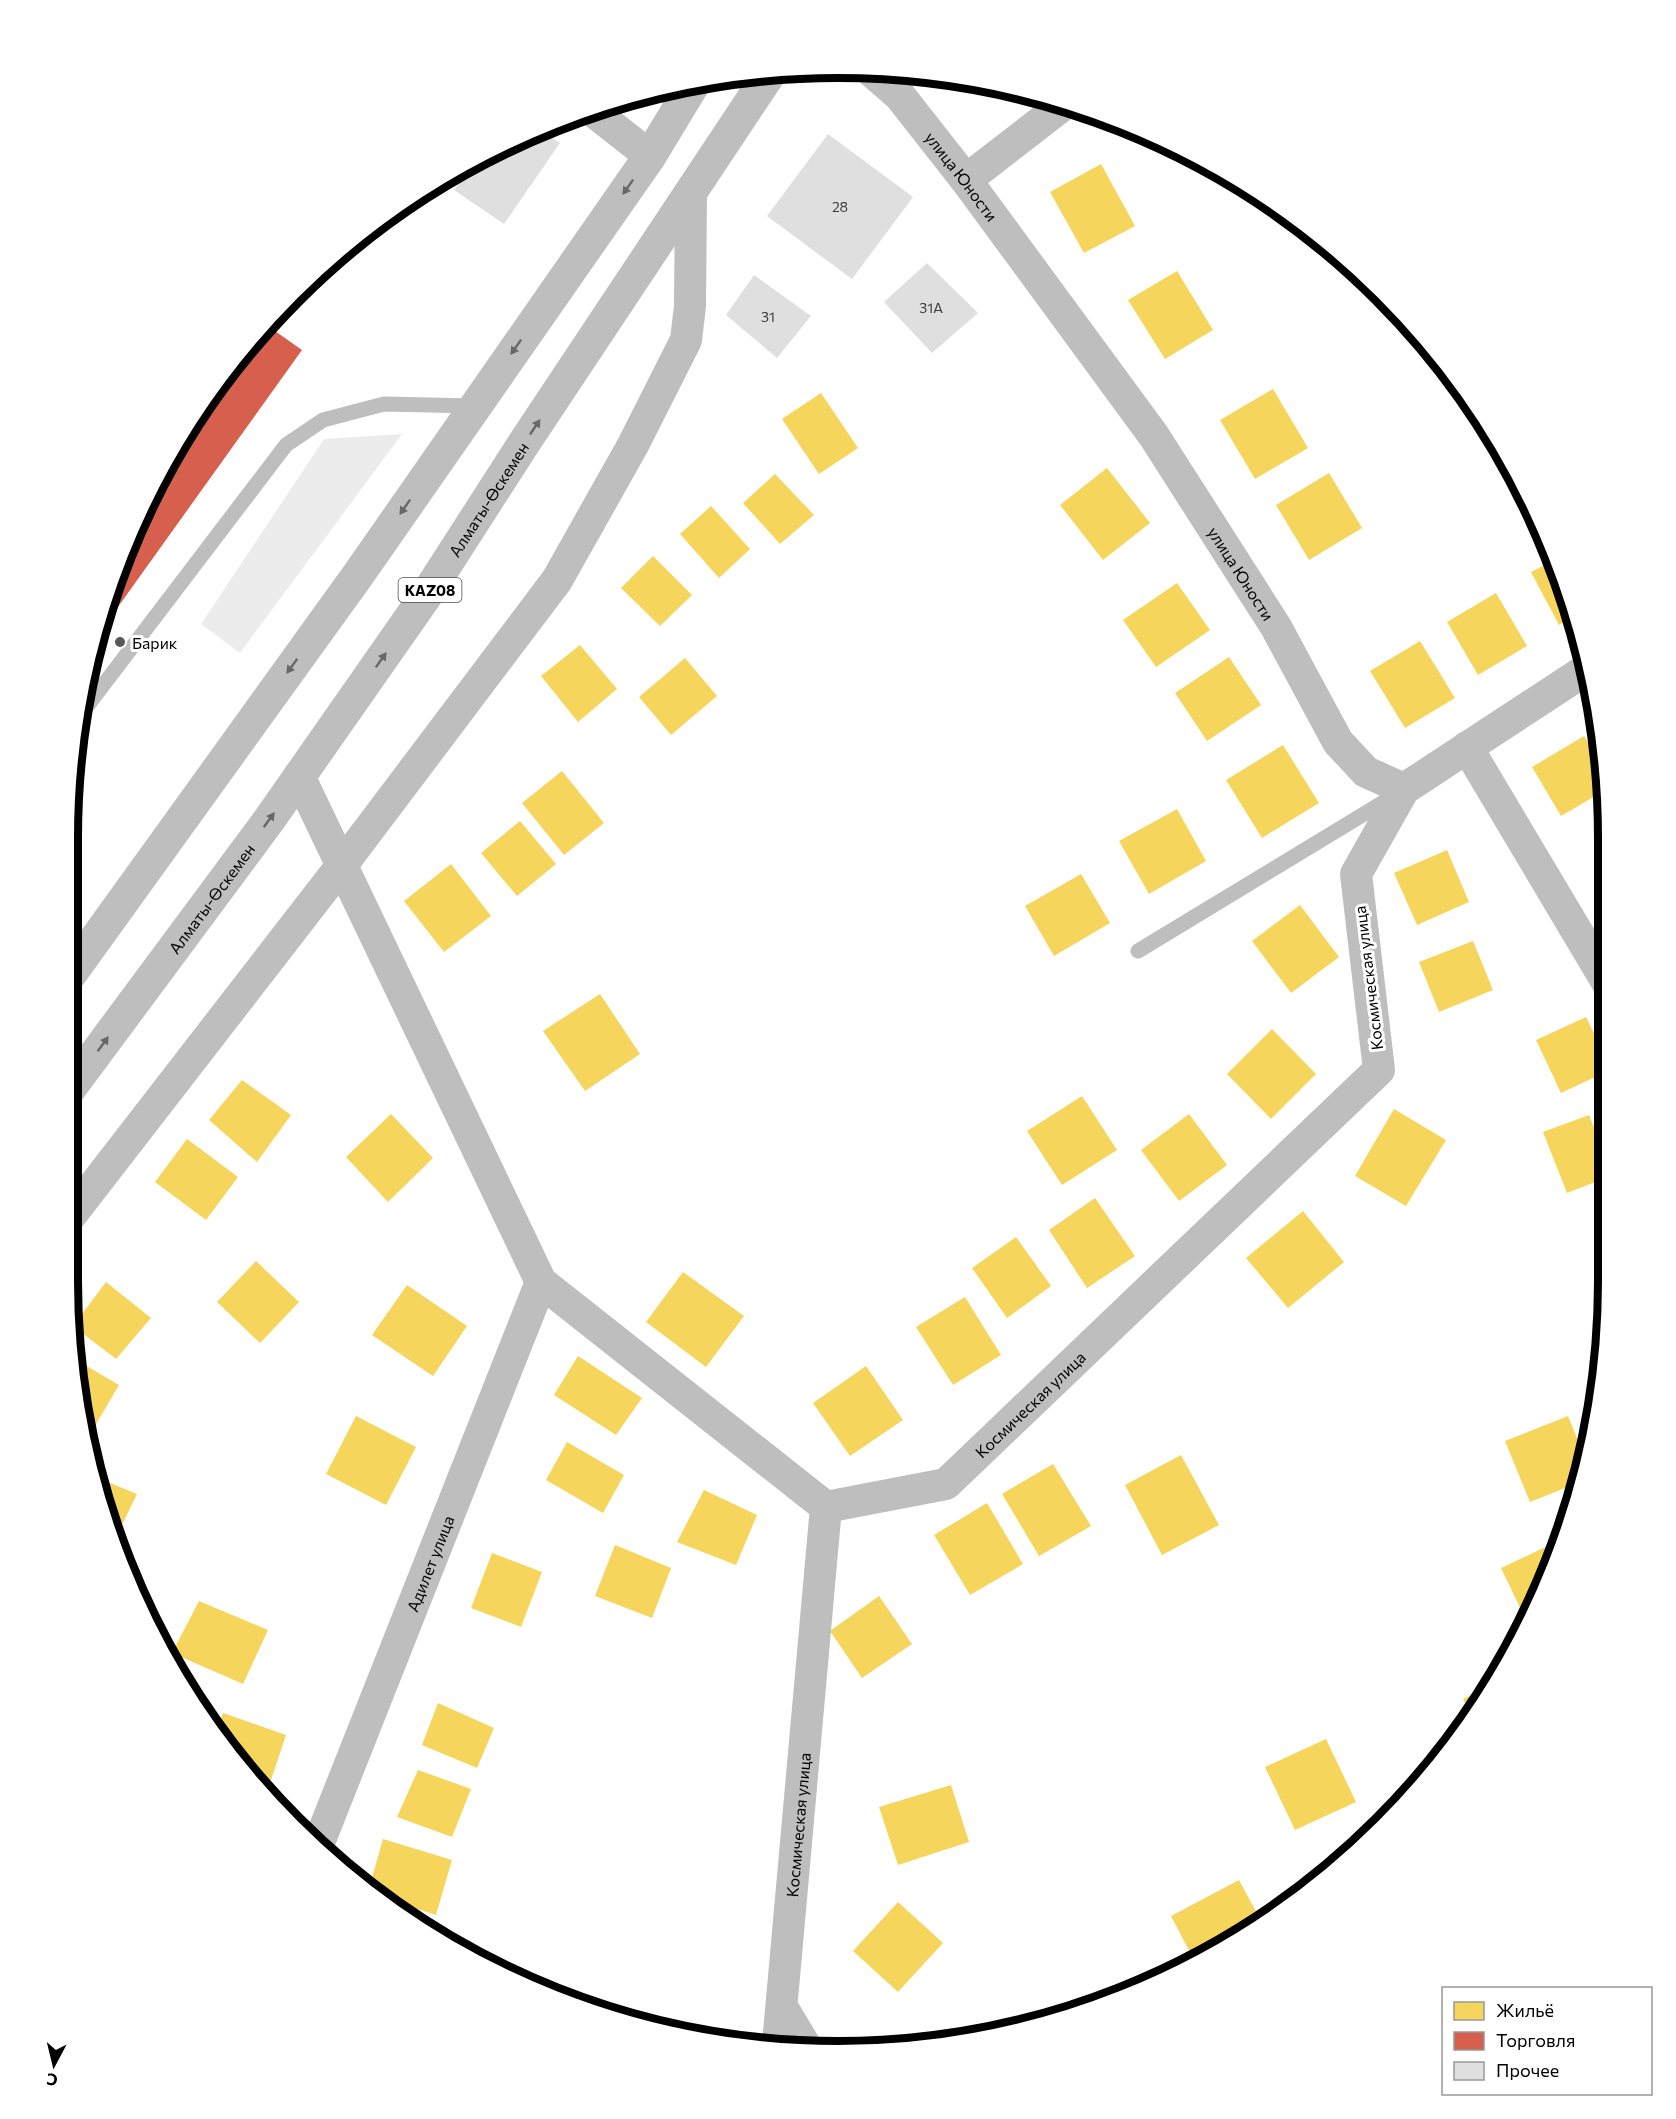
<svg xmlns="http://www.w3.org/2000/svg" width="1676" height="2119" font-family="Commissioner,sans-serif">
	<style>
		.green { fill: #ececec }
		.homes { fill: #f6d55c }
		.shops { fill: #d6604d }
		.building { fill: #dfdfdf }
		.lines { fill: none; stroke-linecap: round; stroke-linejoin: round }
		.service { stroke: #bebebe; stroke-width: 15 }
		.minor { stroke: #bebebe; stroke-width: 32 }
		.primary { stroke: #bebebe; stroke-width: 33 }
		.oneway { fill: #686868 }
		.poi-dot { fill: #595959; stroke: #fff; stroke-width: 2 }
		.labels { text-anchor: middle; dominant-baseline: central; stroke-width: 6; stroke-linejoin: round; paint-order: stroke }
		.number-label { font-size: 14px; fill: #383838 }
		.shield { fill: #fff; stroke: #4c4c4c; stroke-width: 1.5 }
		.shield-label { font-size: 15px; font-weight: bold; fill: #000 }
		.street-label { font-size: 16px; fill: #000; stroke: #fff }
		.poi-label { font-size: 16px; fill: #000; stroke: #fff; text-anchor: start }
		.rim { fill: none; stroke: #000; stroke-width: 8 }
	</style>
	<rect width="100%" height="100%" fill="#fff"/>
	<polygon class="green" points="402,434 240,653 201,624 324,439"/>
	<g class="homes">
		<polygon points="1101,164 1135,226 1084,253 1050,192"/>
		<polygon points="1177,271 1213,330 1165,359 1128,300"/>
		<polygon points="1273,389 1308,448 1255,479 1220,420"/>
		<polygon points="821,393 858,448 819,474 782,419"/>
		<polygon points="1107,468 1150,523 1103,560 1060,505"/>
		<polygon points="1329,473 1362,528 1309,560 1276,505"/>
		<polygon points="775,474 814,515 780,544 743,503"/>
		<polygon points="711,506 750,549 719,578 680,534"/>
		<polygon points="653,556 692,595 660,626 621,588"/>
		<polygon points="1550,562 1573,617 1559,625 1531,572"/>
		<polygon points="1177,583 1210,630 1156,667 1123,620"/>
		<polygon points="1496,593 1527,646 1478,675 1447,622"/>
		<polygon points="1420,641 1455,698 1405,728 1370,671"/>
		<polygon points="580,645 617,689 578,722 541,676"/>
		<polygon points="1229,657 1261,705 1207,741 1175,693"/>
		<polygon points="685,658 717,696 671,735 639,697"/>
		<polygon points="1584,736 1604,767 1607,789 1561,816 1532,767"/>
		<polygon points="1283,745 1319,803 1262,838 1226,780"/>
		<polygon points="562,771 604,823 564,855 522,803"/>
		<polygon points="1177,809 1206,861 1149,894 1119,841"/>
		<polygon points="520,821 556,864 517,896 481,853"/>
		<polygon points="1447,850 1469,902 1417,925 1394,873"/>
		<polygon points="451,864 491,916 444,952 404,901"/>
		<polygon points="1081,874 1110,923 1054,956 1025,906"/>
		<polygon points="1300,905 1339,957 1291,993 1252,941"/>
		<polygon points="1473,941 1493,990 1439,1012 1419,962"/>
		<polygon points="600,994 640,1054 585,1091 543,1031"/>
		<polygon points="1586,1017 1608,1062 1608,1071 1561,1093 1536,1040"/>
		<polygon points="1272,1029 1316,1074 1271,1119 1227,1074"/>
		<polygon points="242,1080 291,1115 257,1162 209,1120"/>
		<polygon points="1082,1096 1117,1150 1062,1185 1027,1131"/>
		<polygon points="1394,1109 1446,1140 1406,1206 1355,1176"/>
		<polygon points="391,1114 433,1158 388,1202 346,1157"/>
		<polygon points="1189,1114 1227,1165 1179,1201 1141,1150"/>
		<polygon points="1589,1115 1608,1163 1608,1177 1567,1193 1543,1132"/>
		<polygon points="187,1139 238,1177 206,1220 155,1182"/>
		<polygon points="1095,1198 1135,1256 1087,1288 1049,1230"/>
		<polygon points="1303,1211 1344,1262 1288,1308 1246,1258"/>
		<polygon points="1016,1237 1051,1286 1007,1318 972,1268"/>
		<polygon points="256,1261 299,1302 260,1343 217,1302"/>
		<polygon points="683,1272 744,1316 706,1367 646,1322"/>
		<polygon points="106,1282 151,1318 116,1359 73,1326"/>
		<polygon points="407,1285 467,1326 433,1376 372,1335"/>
		<polygon points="965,1297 1001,1355 953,1385 916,1327"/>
		<polygon points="578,1356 642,1398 616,1435 554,1395"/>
		<polygon points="78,1361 119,1385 92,1431 87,1428"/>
		<polygon points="866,1366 903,1420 850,1456 813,1403"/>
		<polygon points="356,1416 416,1447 386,1505 326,1474"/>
		<polygon points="1568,1416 1585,1458 1578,1483 1530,1502 1505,1441"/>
		<polygon points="567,1442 624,1475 603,1513 546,1480"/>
		<polygon points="1181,1455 1219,1525 1162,1555 1125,1485"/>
		<polygon points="1053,1464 1091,1526 1039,1556 1002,1494"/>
		<polygon points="93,1476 137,1494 117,1535 94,1480"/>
		<polygon points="704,1490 757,1515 736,1565 677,1542"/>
		<polygon points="987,1503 1023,1564 970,1595 934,1535"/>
		<polygon points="1556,1542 1559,1547 1550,1576 1526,1620 1501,1568"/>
		<polygon points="615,1545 671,1568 652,1618 595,1596"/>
		<polygon points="492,1553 542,1572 521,1627 471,1608"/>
		<polygon points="879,1596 912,1644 862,1678 830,1631"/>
		<polygon points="199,1601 268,1630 243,1684 172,1653"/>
		<polygon points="1491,1686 1478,1709 1472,1717 1463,1699"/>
		<polygon points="438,1703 494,1728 477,1768 422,1745"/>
		<polygon points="223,1713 286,1735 271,1780 253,1774 218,1728"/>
		<polygon points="1326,1739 1356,1802 1295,1830 1265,1767"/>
		<polygon points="418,1770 471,1789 452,1837 397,1817"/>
		<polygon points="951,1785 969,1842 898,1865 879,1807"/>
		<polygon points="383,1839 452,1860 436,1915 390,1900 370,1885"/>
		<polygon points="1239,1880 1261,1921 1223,1948 1194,1960 1171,1916"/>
		<polygon points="898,1902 943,1943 898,1992 853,1951"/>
	</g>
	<polygon class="shops" points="265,324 302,350 100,632 109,590 171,453"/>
	<g class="building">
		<polygon points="542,131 560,143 504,224 454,190 474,161"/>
		<polygon points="828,134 913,197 852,279 767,216"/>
		<polygon points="927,263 978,313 932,353 884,302"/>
		<polygon points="754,275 811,316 777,358 726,315"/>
	</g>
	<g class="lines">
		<g class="service">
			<polyline points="85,709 286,445 323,420 384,404 474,406"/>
			<polyline points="1138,951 1392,797"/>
		</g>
		<g class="minor">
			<path id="s1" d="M870,70l30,26 66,84 188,256 122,191 62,115 28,30 38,17 183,-120"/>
			<polyline points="592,108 594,112 650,156"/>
			<polyline points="966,180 1064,104"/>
			<polyline points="1467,747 1607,982"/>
			<polyline points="299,776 541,1282 826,1507"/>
			<polyline points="68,1219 342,865 557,580 633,445 686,340 690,306 691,193"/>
			<path id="s2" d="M826,1507l120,-23 433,-414 -23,-196 48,-85"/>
			<path id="s3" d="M318,1845l223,-563"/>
			<polyline points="782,2007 806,2047"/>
			<path id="s4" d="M778,2044l48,-537"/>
		</g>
		<g class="primary">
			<polyline points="69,976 358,575 650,156 693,85"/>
			<path id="s5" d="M68,1091l201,-271 158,-226 97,-151 246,-370"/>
		</g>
	</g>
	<defs><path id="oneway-solid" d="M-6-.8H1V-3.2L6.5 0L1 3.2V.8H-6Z" transform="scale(1.5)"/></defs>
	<g class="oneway">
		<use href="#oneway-solid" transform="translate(628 187) rotate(125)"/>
		<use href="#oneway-solid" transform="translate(516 347) rotate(125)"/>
		<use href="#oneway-solid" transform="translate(535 427) rotate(-56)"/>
		<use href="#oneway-solid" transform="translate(405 507) rotate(125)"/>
		<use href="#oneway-solid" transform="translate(381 660) rotate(-55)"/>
		<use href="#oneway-solid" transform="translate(292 666) rotate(126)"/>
		<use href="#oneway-solid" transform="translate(269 820) rotate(-54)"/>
		<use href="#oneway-solid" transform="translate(103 1044) rotate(-54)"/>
	</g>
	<circle class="poi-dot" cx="120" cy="642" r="6"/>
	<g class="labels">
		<g class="number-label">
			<text x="840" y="206">28</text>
			<text x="931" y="307">31А</text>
			<text x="768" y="316">31</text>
		</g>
		<rect class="shield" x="398.5" y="578" width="63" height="24" rx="4.5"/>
		<g class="shield-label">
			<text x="430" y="590">KAZ08</text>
		</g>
		<g class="street-label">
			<text stroke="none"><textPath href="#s1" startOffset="141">улица Юности</textPath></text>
			<text stroke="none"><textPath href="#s5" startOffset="726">Алматы-Өскемен</textPath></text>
			<text stroke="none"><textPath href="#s1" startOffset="627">улица Юности</textPath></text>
			<text stroke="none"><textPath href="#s5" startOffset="240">Алматы-Өскемен</textPath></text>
			<text transform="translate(1368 978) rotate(-97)">Космическая улица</text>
			<text stroke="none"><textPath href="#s2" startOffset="238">Космическая улица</textPath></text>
			<text stroke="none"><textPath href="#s3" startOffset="303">Адилет улица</textPath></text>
			<text stroke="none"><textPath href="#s4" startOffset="220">Космическая улица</textPath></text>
		</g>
		<g class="poi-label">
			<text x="132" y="642">Барик</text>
		</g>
	</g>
	<path d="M0 0H1676V2119H0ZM838 78H838A760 760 0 0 1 1598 838V1281A760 760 0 0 1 838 2041H838A760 760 0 0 1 78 1281V838A760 760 0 0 1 838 78Z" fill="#fff" fill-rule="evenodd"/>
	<path class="rim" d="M838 78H838A760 760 0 0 1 1598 838V1281A760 760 0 0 1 838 2041H838A760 760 0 0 1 78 1281V838A760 760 0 0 1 838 78Z"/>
	<rect x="1442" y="1987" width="210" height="108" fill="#ffffff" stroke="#999999" stroke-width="1.5"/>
	<rect x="1454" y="2002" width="30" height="18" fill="#f6d55c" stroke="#999999" stroke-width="1.5"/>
	<text x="1496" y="2017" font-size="18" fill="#000000">Жильё</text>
	<rect x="1454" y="2032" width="30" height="18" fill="#d6604d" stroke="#999999" stroke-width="1.5"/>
	<text x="1496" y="2047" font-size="18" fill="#000000">Торговля</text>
	<rect x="1454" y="2062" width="30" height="18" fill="#dfdfdf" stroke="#999999" stroke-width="1.5"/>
	<text x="1496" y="2077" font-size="18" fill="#000000">Прочее</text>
	<g transform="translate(54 2065) rotate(187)" stroke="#ffffff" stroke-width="4.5" paint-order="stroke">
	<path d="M0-4.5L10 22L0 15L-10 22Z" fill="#000000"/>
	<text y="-9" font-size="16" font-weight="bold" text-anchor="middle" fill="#000000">С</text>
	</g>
</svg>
